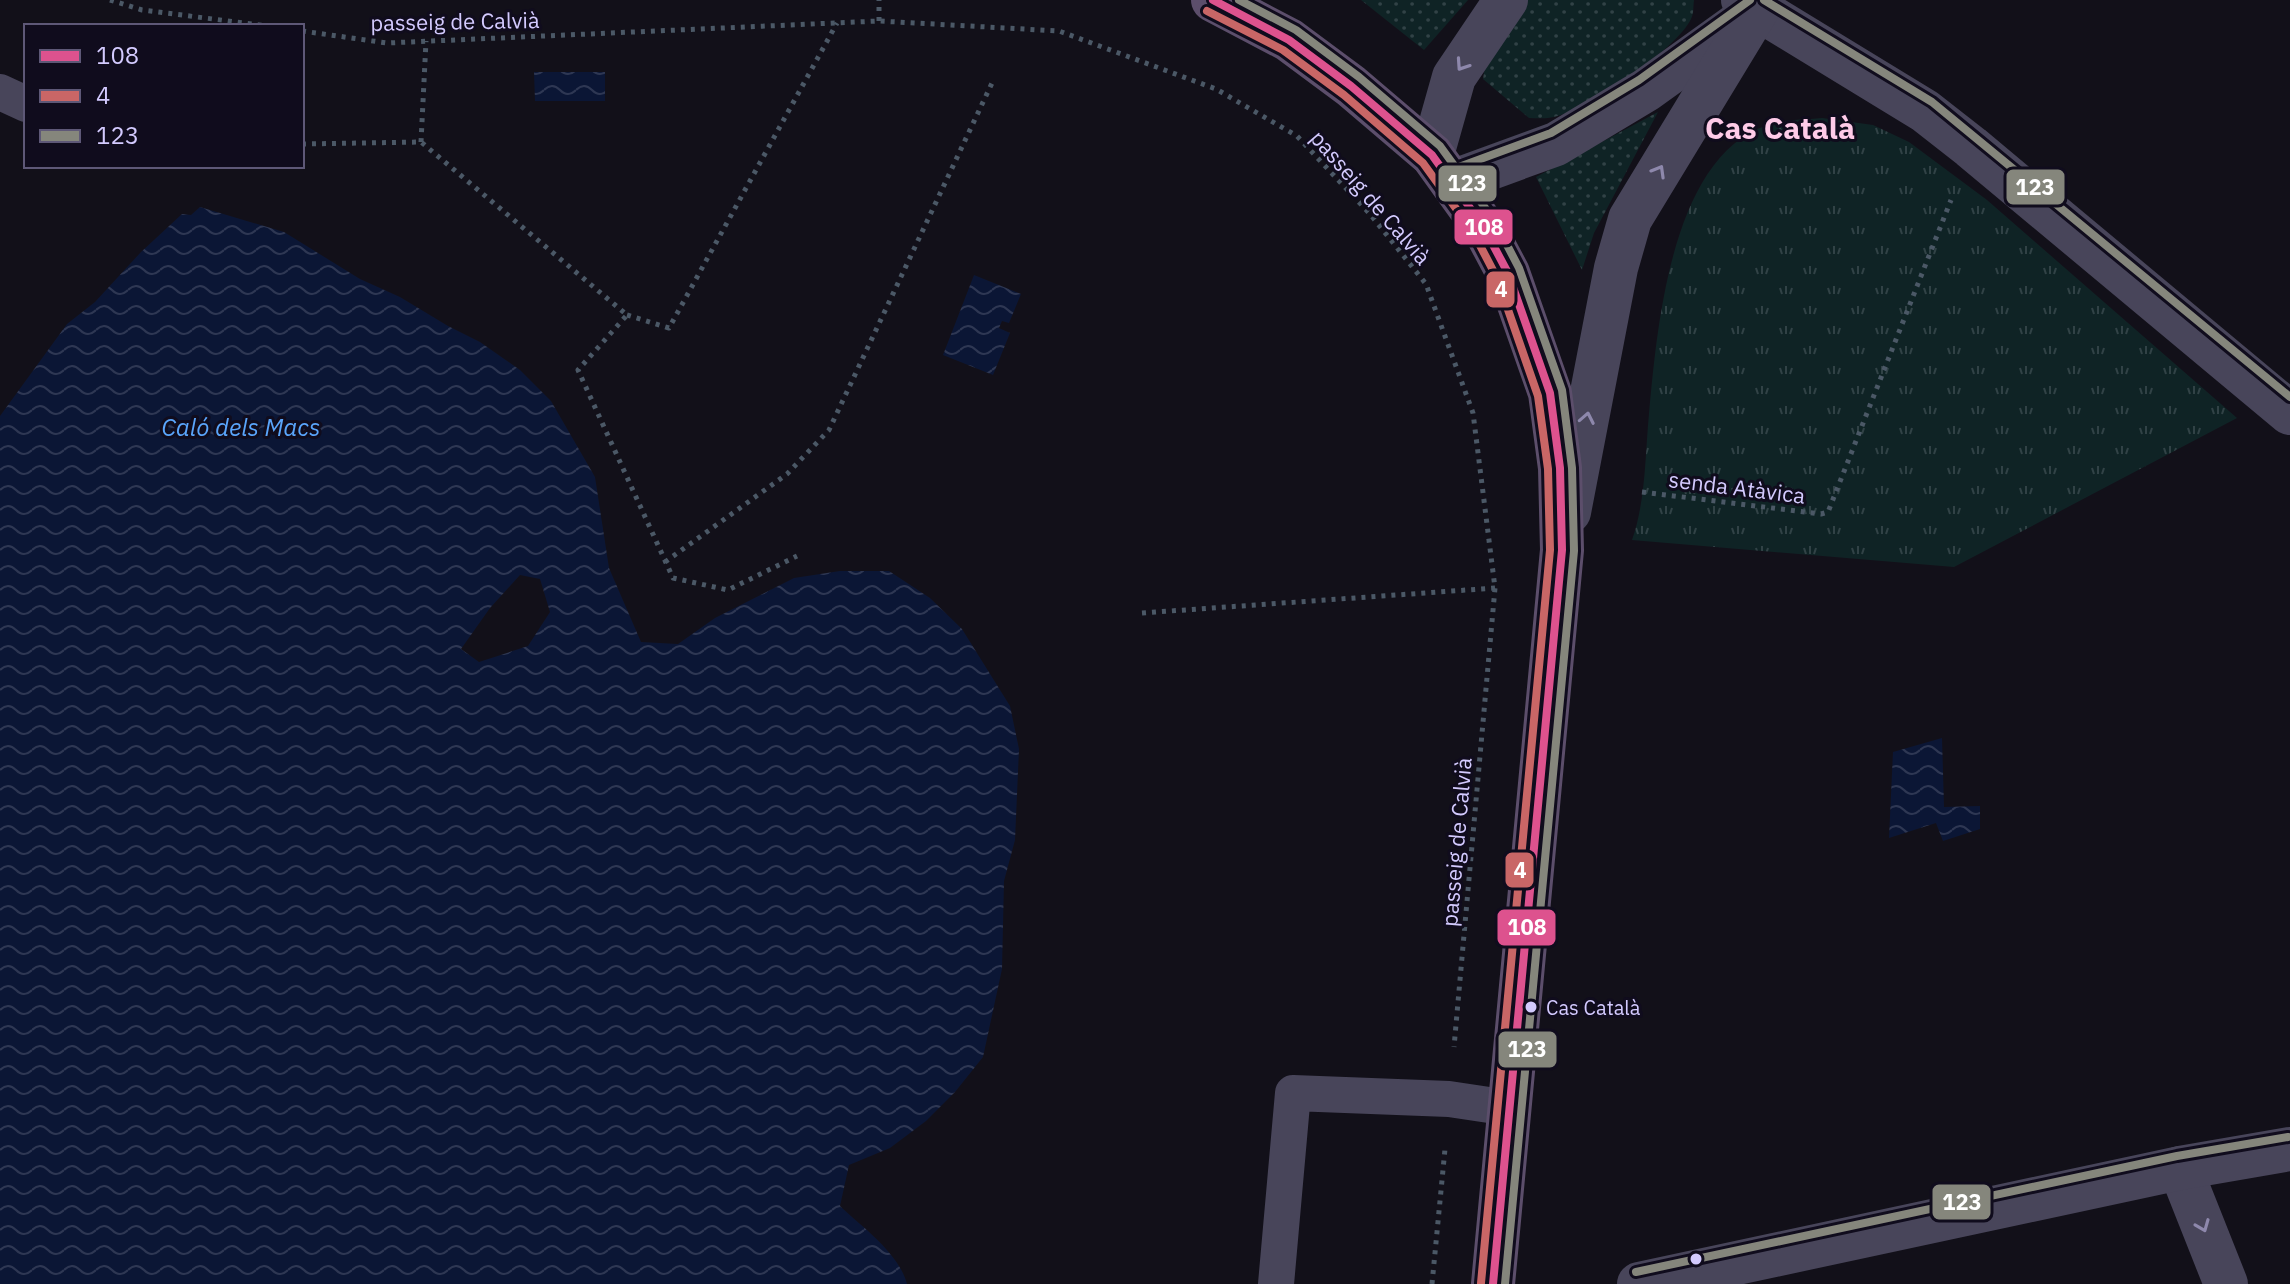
<svg xmlns="http://www.w3.org/2000/svg" width="2290" height="1284" font-family="'IBM Plex Sans',sans-serif">
	<style>
		.grass { fill: url(#grass-dots) }
		.park { fill: url(#park-tufts) }
		.water { fill: url(#water-waves); fill-rule: evenodd }
		.lines { fill: none; stroke-linecap: round; stroke-linejoin: round }
		.path { stroke: #4b5866; stroke-width: 5; stroke-dasharray: 4 6; stroke-linecap: butt }
		.service { stroke: #48455a; stroke-width: 36 }
		.minor { stroke: #48455a; stroke-width: 44 }
		.primary { stroke: #5c4e6b; stroke-width: 44 }
		.bus-1-casing { stroke: #100c1d; stroke-width: 14 }
		.bus-2-casing { stroke: #100c1d; stroke-width: 14 }
		.bus-3-casing { stroke: #100c1d; stroke-width: 14 }
		.bus-1 { stroke: #dd528e; stroke-width: 8 }
		.bus-2 { stroke: #c96666; stroke-width: 8 }
		.bus-3 { stroke: #85867c; stroke-width: 8 }
		.oneway { stroke: #8e88ac }
		.bus-dot { fill: #d3cafe; stroke: #100c1d; stroke-width: 3 }
		.labels { text-anchor: middle; dominant-baseline: central; stroke-width: 6; stroke-linejoin: round; paint-order: stroke }
		.bus-label { font-size: 20px; fill: #d3cafe; stroke: #100c1d; text-anchor: start }
		.street-label { font-size: 22px; fill: #d3cafe; stroke: #100c1d }
		.water-label { font-size: 24px; font-style: italic; fill: #5aa5fb; stroke: #100c1d }
		.district-label { font-size: 30px; font-weight: bold; fill: #fecbe8; stroke: #100c1d }
		.line-badge { stroke: #100c1d; stroke-width: 3 }
		.badge-label { font-size: 22px; text-anchor: middle; font-weight: bold; fill: #fff }
	</style>
	<defs>
		<pattern id="grass-dots" width="8" height="8" patternUnits="userSpaceOnUse" patternTransform="scale(2)"><rect width="8" height="8" fill="#0f2325"/><path d="M2 2h.1M6 6h.1" fill="none" stroke="#314246" stroke-width="1.8" stroke-linecap="round"/></pattern>
		<pattern id="park-tufts" width="24" height="20" patternUnits="userSpaceOnUse" patternTransform="scale(2)"><rect width="24" height="20" fill="#0f2325"/><path d="M3 7l-1-3M5 7V3M7 7l1-3M15 17l-1-3M17 17v-4M19 17l1-3" fill="none" stroke="#314246"/></pattern>
		<pattern id="water-waves" width="16" height="10" patternUnits="userSpaceOnUse" patternTransform="scale(2)"><rect width="16" height="10" fill="#0b1635"/><path d="M0 5q4-4 8 0t8 0" fill="none" stroke="#2e3753"/></pattern>
	</defs>
	<rect width="100%" height="100%" fill="#121019"/>
	<g class="grass">
		<polygon points="1361,0 1468,0 1424,50"/>
		<path d="M1522,0h172c-1,7 0,13 -3,19 -15,31 -103,90 -137,98 -8,2 -17,1 -25,1l-46,-39 3,-19z"/>
		<polygon points="1658,112 1594,233 1582,270 1536,177"/>
	</g>
	<path class="park" d="M1822,118l51,7 36,17 78,58 250,218 -283,149 -322,-27c14,-40 13,-84 17,-126 8,-86 22,-258 119,-289 16,-6 37,-5 54,-7z"/>
	<g class="water">
		<polygon points="534,72 605,72 605,101 535,101"/>
		<path d="M200,207l84,25 76,47 40,18 48,29 32,16 40,28 31,31 44,76 14,91 32,74 37,2 37,-26 79,-40 46,-7h49l41,27 32,31 48,77 9,43 -4,91 -11,41 -2,88 -19,88 -28,35 -29,29 -36,27 -41,17 -9,41c22,21 59,47 67,78h-907v-868l67,-92 28,-22 46,-50 41,-38 9,1zM520,575l20,4 10,33 -22,34 -49,16 -18,-13 29,-41z"/>
		<polygon points="974,275 1021,294 1009,323 1002,321 999,328 1010,333 993,375 943,355"/>
		<polygon points="1942,738 1944,807 1980,806 1980,829 1943,841 1936,823 1889,838 1893,752"/>
	</g>
	<g class="lines">
		<g class="path">
			<polyline points="110,0 142,10 268,26"/>
			<polyline points="879,21 879,0"/>
			<polyline points="302,31 387,43 879,21 1059,31 1216,89 1297,136 1370,214 1426,284 1473,413 1495,588 1454,1047"/>
			<polyline points="421,142 426,41"/>
			<polyline points="302,144 421,142 627,315 578,370 673,578 728,590 797,556"/>
			<polyline points="627,315 669,328 837,23"/>
			<polyline points="1642,492 1821,514 1828,512 1951,200"/>
			<polyline points="665,562 787,474 829,430 992,83"/>
			<polyline points="1142,613 1495,588"/>
			<polyline points="1432,1284 1445,1149"/>
		</g>
		<g class="service">
			<polyline points="0,92 26,104"/>
			<polyline points="1276,1284 1293,1093 1449,1099 1509,1108"/>
		</g>
		<g class="minor">
			<polyline points="1743,0 1925,111 1971,147 2290,413"/>
			<polyline points="1432,155 1454,77 1506,0"/>
			<polyline points="1452,182 1556,144 1646,90 1742,21"/>
			<polyline points="1569,512 1616,268 1630,219 1757,10 1759,0"/>
			<polyline points="2180,1168 2226,1284"/>
			<polyline points="1639,1284 2180,1168 2290,1149"/>
		</g>
		<polyline class="primary" points="1213,0 1289,40 1351,86 1432,155 1483,226 1508,273 1550,393 1560,468 1562,550 1493,1284"/>
		<g class="bus-1-casing">
			<polyline id="bus-1" points="1213,0 1289,40 1351,86 1432,155 1483,226 1508,273 1550,393 1560,468 1562,550 1493,1284"/>
		</g>
		<g class="bus-2-casing">
			<polyline id="bus-2" points="1207,11 1283,50 1344,95 1423,163 1473,232 1497,278 1538,396 1548,469 1550,550 1481,1283"/>
		</g>
		<g class="bus-3-casing">
			<g id="bus-3">
				<polyline points="1239,0 1296,30 1359,77 1440,146 1494,220 1519,268 1562,390 1572,468 1574,551 1505,1284"/>
				<polyline points="1764,0 1932,102 2290,397"/>
				<polyline points="1448,171 1551,133 1639,80 1750,0"/>
				<polyline points="1636,1272 2177,1156 2288,1137"/>
			</g>
		</g>
		<use href="#bus-1" class="bus-1"/>
		<use href="#bus-2" class="bus-2"/>
		<use href="#bus-3" class="bus-3"/>
	</g>
	<defs><path id="oneway-chevron" d="M-2-3.5L2.5 0L-2 3.5" fill="none" stroke-width="1.6" stroke-linecap="round" stroke-linejoin="round" transform="scale(2)"/></defs>
	<g class="oneway">
		<use href="#oneway-chevron" transform="translate(1462 65) rotate(124)"/>
		<use href="#oneway-chevron" transform="translate(1659 171) rotate(-60)"/>
		<use href="#oneway-chevron" transform="translate(1587 418) rotate(-79)"/>
		<use href="#oneway-chevron" transform="translate(2203 1226) rotate(68)"/>
	</g>
	<g class="bus-dot">
		<circle cx="1531" cy="1007" r="7"/>
		<circle cx="1696" cy="1259" r="7"/>
	</g>
	<g class="labels">
		<g class="bus-label">
			<text x="1546" y="1007">Cas Català</text>
		</g>
		<g class="street-label">
			<text transform="translate(455 21) rotate(-1)">passeig de Calvià</text>
			<text transform="translate(1371 197) rotate(49)">passeig de Calvià</text>
			<text transform="translate(1737 487) rotate(7)">senda Atàvica</text>
			<text transform="translate(1456 842) rotate(-85)">passeig de Calvià</text>
		</g>
		<g class="water-label">
			<text x="241" y="427">Caló dels Macs</text>
		</g>
		<g class="district-label">
			<text x="1780" y="127">Cas Català</text>
		</g>
	</g>
	<g class="line-badge">
		<rect x="1437" y="164" width="61" height="39" rx="8" fill="#85867c"/>
		<rect x="2005" y="168" width="61" height="38" rx="8" fill="#85867c"/>
		<rect x="1453" y="208" width="61" height="38" rx="8" fill="#dd528e"/>
		<rect x="1485" y="270" width="31" height="39" rx="8" fill="#c96666"/>
		<rect x="1504" y="851" width="31" height="38" rx="8" fill="#c96666"/>
		<rect x="1496" y="908" width="61" height="39" rx="8" fill="#dd528e"/>
		<rect x="1497" y="1030" width="61" height="39" rx="8" fill="#85867c"/>
		<rect x="1931" y="1183" width="61" height="38" rx="8" fill="#85867c"/>
	</g>
	<g class="badge-label">
		<text x="1467" y="191">123</text>
		<text x="2035" y="195">123</text>
		<text x="1484" y="235">108</text>
		<text x="1501" y="297">4</text>
		<text x="1520" y="878">4</text>
		<text x="1527" y="935">108</text>
		<text x="1527" y="1057">123</text>
		<text x="1962" y="1210">123</text>
	</g>
	<rect x="24" y="24" width="280" height="144" fill="#100c1d" stroke="#5e5877" stroke-width="2"/>
	<rect x="40" y="50" width="40" height="12" fill="#dd528e" stroke="#5e5877" stroke-width="2"/>
	<text x="96" y="64" font-size="24" fill="#d3cafe">108</text>
	<rect x="40" y="90" width="40" height="12" fill="#c96666" stroke="#5e5877" stroke-width="2"/>
	<text x="96" y="104" font-size="24" fill="#d3cafe">4</text>
	<rect x="40" y="130" width="40" height="12" fill="#85867c" stroke="#5e5877" stroke-width="2"/>
	<text x="96" y="144" font-size="24" fill="#d3cafe">123</text>
</svg>
